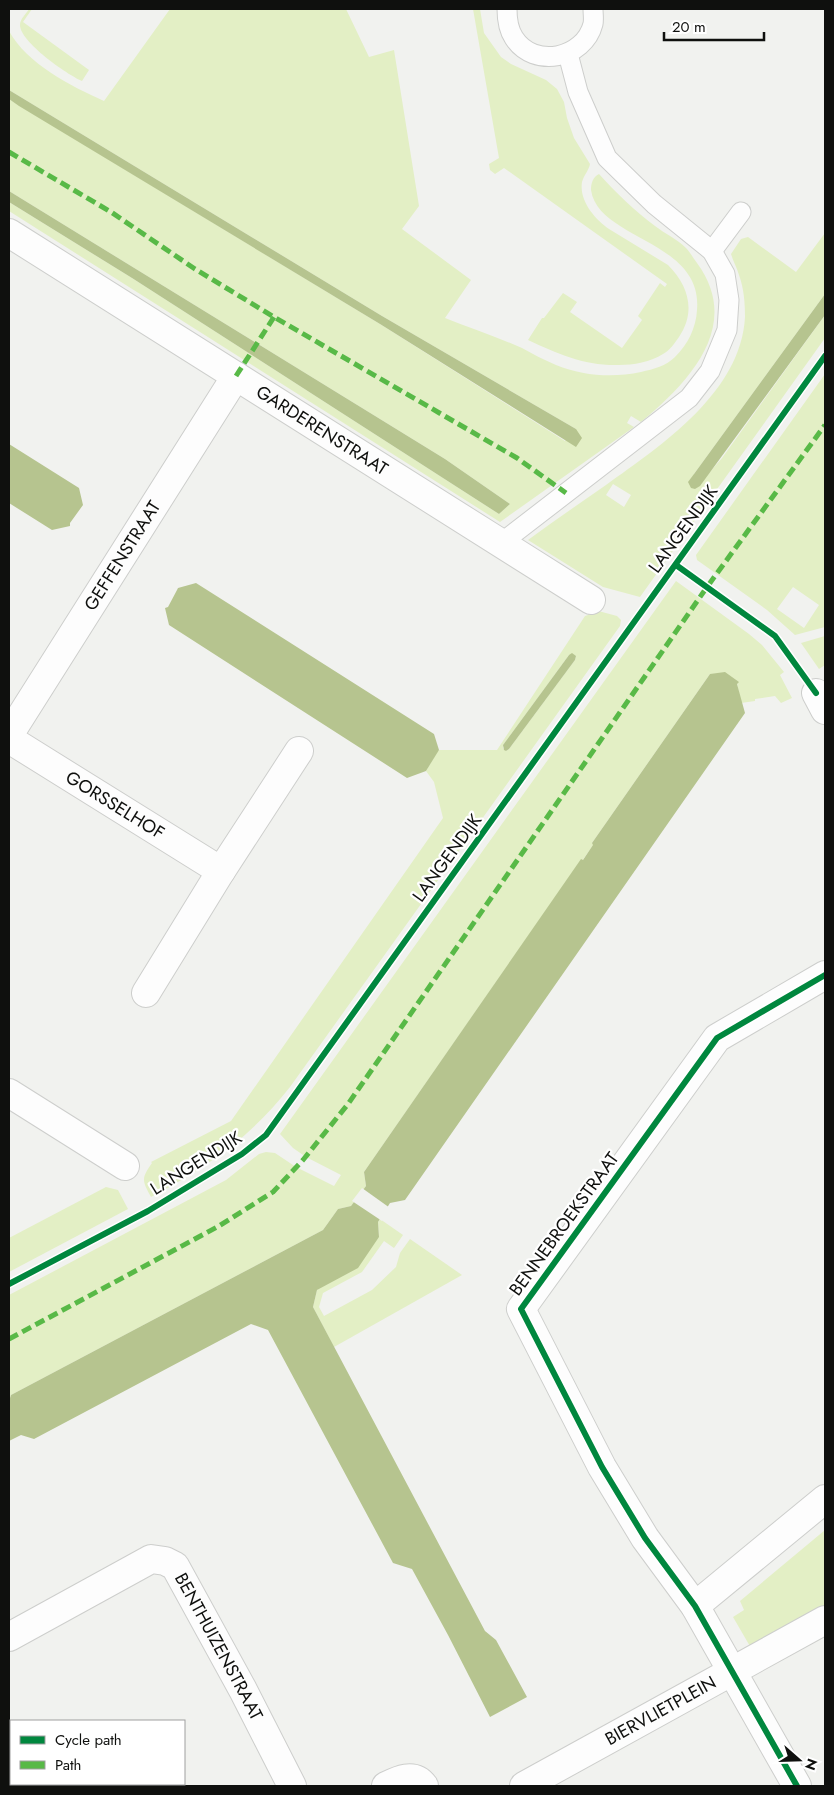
<svg xmlns="http://www.w3.org/2000/svg" width="834" height="1795" font-family="Jost,sans-serif">
	<style>
		.green { fill: #e3efc5; fill-rule: evenodd }
		.water { fill: #b6c48f }
		.pier { fill: #f1f2ef }
		.lines { fill: none; stroke-linecap: round; stroke-linejoin: round }
		.service-casing { stroke: #cdcecc; stroke-width: 21 }
		.minor-casing { stroke: #cdcecc; stroke-width: 30 }
		.service { stroke: #fdfdfd; stroke-width: 19 }
		.minor { stroke: #fdfdfd; stroke-width: 28 }
		.quiet { stroke: #58b947; stroke-width: 5; stroke-dasharray: 10 5; stroke-linecap: butt }
		.cycleway-casing { stroke: #fff; stroke-width: 9 }
		.cycleway { stroke: #00873e; stroke-width: 6 }
		.labels { text-anchor: middle; dominant-baseline: central; stroke-width: 4.5; stroke-linejoin: round; paint-order: stroke }
		.street-label { font-size: 18px; fill: #0f100e; stroke: #fff }
	</style>
	<rect width="100%" height="100%" fill="#f1f2ef"/>
	<g class="green">
		<path d="M29,9h3l-9,13 66,48 -7,11c-14,-6 -62,-39 -62,-56 0,-6 6,-11 9,-16z"/>
		<path d="M170,9h176l23,48 25,-7 25,156 -17,23 69,51 -26,38c25,10 52,19 77,30 11,6 22,12 34,17 27,11 57,13 85,7 13,-3 25,-6 34,-15 13,-13 21,-29 22,-47 6,-70 -99,-70 -106,-120 0,-7 2,-13 8,-16 17,19 36,37 56,52 9,7 22,13 31,22 4,4 7,10 11,15 46,63 -8,119 -56,159l-10,-6 -4,7 7,4 -134,95 -491,-311v-9l123,76 367,236 11,-10 -65,-45 -436,-268v-92l371,225 185,117 11,-12 -194,-113 -373,-226v-59c18,33 62,55 95,70z"/>
		<path d="M473,9h7l4,24 17,24 10,7 35,16 11,9 7,13 3,16 7,20 16,26c-1,6 -6,11 -8,18 -3,19 13,37 27,47l59,36c21,21 28,47 11,72 -5,7 -9,13 -16,17 -12,8 -30,11 -44,11 -34,1 -61,-11 -91,-25l14,-22h2l19,-25 14,9 -7,10 52,36 20,-28 -4,-4 22,-33 5,4 2,-3 -163,-116 -9,6 -5,-4 -1,-6 10,-6z"/>
		<path d="M825,233v61l-131,180 1,15 27,-31 103,-143v23l-185,259 -37,-10 -75,-47c26,-19 52,-37 78,-55 56,-40 135,-93 139,-168 0,-14 -1,-28 -6,-42 -2,-7 -6,-14 -8,-21l10,-15 7,-2 48,35zM613,484l18,11 -7,12 -18,-12z"/>
		<path d="M825,374v253l-30,8 -28,-25 -70,-50 -1,-5zM793,587l26,18 -15,23 -27,-19z"/>
		<polygon points="676,581 749,634 762,645 784,672 780,675 792,698 781,703 775,696 755,699 755,701 741,703 737,683 710,674 592,843 594,844 582,861 581,860 364,1172 366,1186 351,1206 338,1209 323,1230 11,1395 9,1401 9,1295 226,1180 259,1154 266,1152 275,1153 296,1167 334,1186 341,1175 306,1157 293,1148 280,1134"/>
		<path d="M591,609l26,7 4,4 -1,6 -330,461c-40,51 -83,80 -139,110 -9,-17 -10,-18 1,-34l-1,-1 80,-41 212,-303 -9,-36 -8,-11 11,-19 2,-2h58l88,-134 3,-1zM569,655l7,1 -1,4 -66,89 -3,2 -3,-3v-3z"/>
		<polygon points="825,636 825,665 819,669 801,643"/>
		<polygon points="106,1187 118,1190 128,1209 9,1272 9,1238"/>
		<polygon points="380,1219 403,1235 394,1248 384,1241 362,1272 323,1293 319,1307 324,1316 372,1290 396,1267 400,1253 410,1239 462,1275 334,1347 313,1307 317,1290 379,1237 378,1222"/>
		<polygon points="825,1530 825,1616 751,1648 733,1617 744,1610 740,1601"/>
	</g>
	<g class="water">
		<polygon points="9,90 382,316 576,429 582,438 576,447 380,324 19,106 9,99"/>
		<polygon points="9,191 445,459 510,504 499,514 132,278 9,202"/>
		<polygon points="825,294 825,315 700,486 695,489 691,488 688,482 694,474"/>
		<polygon points="9,444 79,488 83,505 70,523 70,526 52,530 9,503"/>
		<polygon points="196,583 434,734 439,750 426,771 407,778 169,625 165,608 168,607 177,590 178,588"/>
		<polygon points="572,653 576,656 575,660 509,749 506,751 504,750 503,745 569,655"/>
		<polygon points="725,672 739,682 737,684 745,713 405,1200 390,1203 378,1222 379,1237 358,1268 317,1290 313,1307 485,1631 496,1640 527,1697 490,1717 448,1635 412,1569 393,1563 268,1330 251,1324 34,1439 21,1435 9,1441 9,1401 11,1395 323,1230 338,1209 351,1206 366,1186 364,1172 581,859 583,860 593,845 592,843 710,674"/>
	</g>
	<polygon class="pier" points="362,1188 390,1208 382,1221 352,1201"/>
	<g class="lines">
		<g class="service-casing">
			<g id="service">
				<path d="M507,9c0,10 1,20 7,29 20,31 70,21 79,-14 1,-5 0,-10 0,-15"/>
				<polyline points="712,251 741,212"/>
				<polyline points="500,544 689,398 710,371 727,330 729,300 725,274 712,251 654,204 607,158 578,92 568,54"/>
			</g>
		</g>
		<g class="minor-casing">
			<g id="minor">
				<path id="s1" d="M9,233l582,367"/>
				<polyline points="816,693 825,710"/>
				<path id="s2" d="M9,735l227,-359"/>
				<path id="s3" d="M9,739l212,132"/>
				<polyline points="146,993 221,871 299,751"/>
				<polyline points="9,1093 125,1166"/>
				<polyline points="695,1606 825,1499"/>
				<path id="s4" d="M9,1637l142,-78 14,2 10,5 68,124 49,96"/>
				<path d="M386,1786c12,-6 28,-14 38,0"/>
				<path id="s5" d="M524,1786l301,-166"/>
				<polyline points="797,1786 695,1606 645,1538 602,1467 521,1309 717,1038 825,975"/>
			</g>
		</g>
		<use href="#service" class="service"/>
		<use href="#minor" class="minor"/>
		<g class="quiet">
			<polyline points="9,152 111,212 195,269 274,317 517,458 566,493"/>
			<polyline points="236,376 274,317"/>
			<polyline points="9,1339 219,1226 273,1192 303,1160 348,1104 707,587 825,425"/>
		</g>
		<g class="cycleway-casing">
			<g id="cycleway">
				<polyline points="676,565 775,636 816,693"/>
				<polyline points="9,1284 148,1211 242,1154 266,1135 825,356"/>
				<polyline points="797,1786 695,1606 645,1538 602,1467 521,1309 717,1038 825,975"/>
			</g>
		</g>
		<use href="#cycleway" class="cycleway"/>
	</g>
	<g class="labels">
		<g class="street-label">
			<text stroke="none"><textPath href="#s1" startOffset="370">GARDERENSTRAAT</textPath></text>
			<text transform="translate(683 529) rotate(-54)">LANGENDIJK</text>
			<text stroke="none"><textPath href="#s2" startOffset="212">GEFFENSTRAAT</textPath></text>
			<text stroke="none"><textPath href="#s3" startOffset="125">GORSSELHOF</textPath></text>
			<text transform="translate(447 858) rotate(-54)">LANGENDIJK</text>
			<text transform="translate(196 1163) rotate(-32)">LANGENDIJK</text>
			<text transform="translate(564 1224) rotate(-54)">BENNEBROEKSTRAAT</text>
			<text stroke="none"><textPath href="#s4" startOffset="279">BENTHUIZENSTRAAT</textPath></text>
			<text stroke="none"><textPath href="#s5" startOffset="156">BIERVLIETPLEIN</textPath></text>
		</g>
	</g>
	<rect width="834" height="1795" fill="none" stroke="#0f100e" stroke-width="20"/>
	<rect x="10" y="1720" width="175" height="65" fill="#ffffff" stroke="#9f9f9f"/>
	<rect x="20" y="1736" width="25" height="8" fill="#00873e" stroke="#9f9f9f"/>
	<text x="55" y="1745" font-size="15" fill="#0f100e">Cycle path</text>
	<rect x="20" y="1761" width="25" height="8" fill="#58b947" stroke="#9f9f9f"/>
	<text x="55" y="1770" font-size="15" fill="#0f100e">Path</text>
	<g transform="translate(799 1760) rotate(110)" stroke="#ffffff" stroke-width="4" paint-order="stroke">
	<path d="M0-4L9 19L0 12L-9 19Z" fill="#0f100e"/>
	<text y="-8" font-size="14" font-weight="bold" text-anchor="middle" fill="#0f100e">N</text>
	</g>
	<path d="M664 32v8h100v-8" fill="none" stroke="#0f100e" stroke-width="2.5"/>
	<text x="672" y="32" font-size="15" fill="#0f100e" stroke="#ffffff" stroke-width="4" paint-order="stroke">20 m</text>
</svg>
